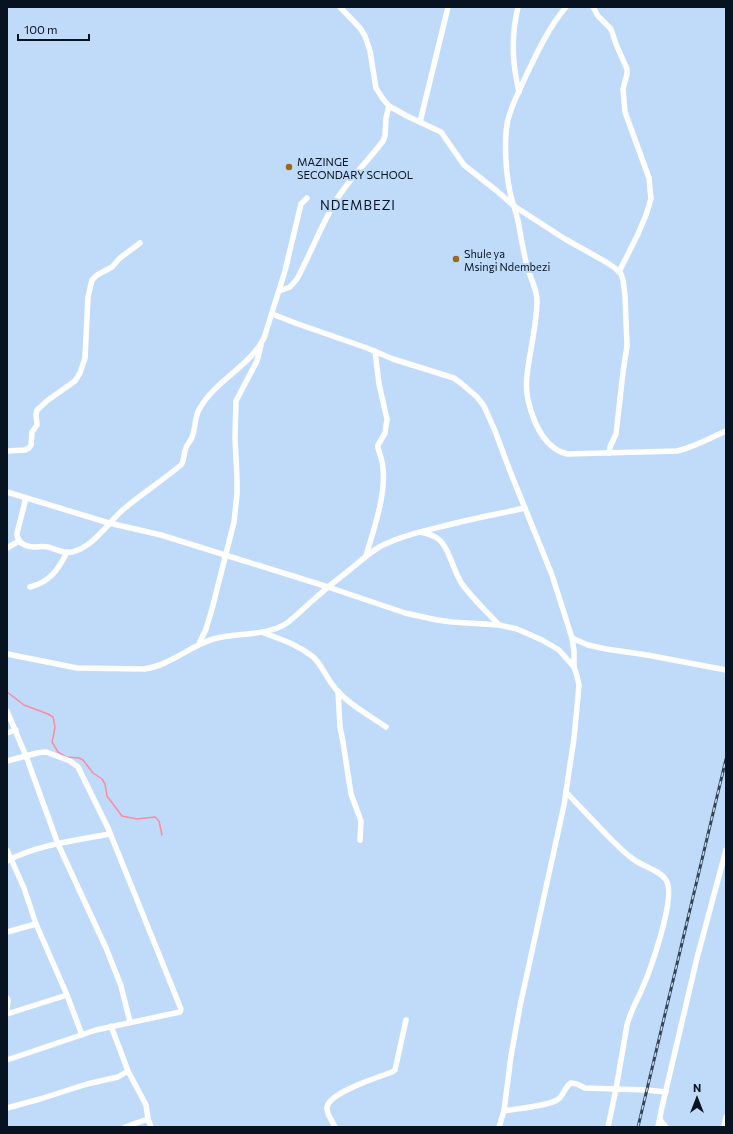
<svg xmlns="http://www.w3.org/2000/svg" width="733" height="1134" font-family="Commissioner,sans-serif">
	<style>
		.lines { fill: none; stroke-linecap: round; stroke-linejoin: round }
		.stream { stroke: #fc8b9d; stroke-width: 1.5 }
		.street { stroke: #fff; stroke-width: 5.5 }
		.rail-casing { stroke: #344355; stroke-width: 3 }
		.rail { stroke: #c0dbfa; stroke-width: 1.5; stroke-dasharray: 4.5; stroke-linecap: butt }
		.poi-dot { fill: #9b671d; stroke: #c0dbfa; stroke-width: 1.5 }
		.labels { text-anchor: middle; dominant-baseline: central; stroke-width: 4; stroke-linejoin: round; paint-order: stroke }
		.poi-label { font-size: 11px; fill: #071320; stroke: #c0dbfa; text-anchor: start }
		.quarter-label { font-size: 13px; letter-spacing: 1px; fill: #071320; stroke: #c0dbfa }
	</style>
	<rect width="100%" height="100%" fill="#c0dbfa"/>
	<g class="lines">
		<polyline class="stream" points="7,692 24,705 48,714 53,717 54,721 55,728 52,742 58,752 66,757 79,758 83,760 93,773 102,779 105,784 107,796 122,816 137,819 155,817 159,821 162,835"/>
		<g class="street">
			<polyline points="340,7 360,28 365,36 370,51 374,76 376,88 383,99 389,106 407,116 441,132 464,165 497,191 514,206 565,239 606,262 615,268 621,274 623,280 625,295 627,346 623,372 616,434 610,447 609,453"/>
			<path d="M518,7c-7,30 -6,55 1,85"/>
			<path d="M566,7c-18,21 -30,48 -42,73 -6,14 -15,30 -17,45 -3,18 -1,49 3,67 2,10 6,19 8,29 3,15 5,30 9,45 3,12 10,22 10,35 0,18 -5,41 -8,60 -2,13 -4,25 -1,39 5,21 15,48 39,54l110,-3c17,-4 33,-13 49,-20"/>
			<polyline points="593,7 598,16 611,29 616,44 627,69 627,74 623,89 625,112 649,178 651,199 646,215 638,234 619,272"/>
			<polyline points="420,122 448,7"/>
			<path d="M279,291l11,-4 7,-8c14,-26 24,-54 40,-80 13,-21 31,-38 46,-58l2,-5 1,-18 3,-12"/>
			<polyline points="272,314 298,324 367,348 393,359 454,378 462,384 477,397 484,406 495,431 510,471 552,575 572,638 574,651 574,667"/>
			<polyline points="7,451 25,450 29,448 31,445 32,432 37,425 36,415 37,410 48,400 75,381 80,373 85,358 88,297 92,280 97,275 112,267 120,258 140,243"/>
			<polyline points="7,492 109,523 161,535 328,587 405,613 437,620 452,622 499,625 517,629 542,640 559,650 574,667 577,676 579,685 578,697 574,738 564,805 520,1006 511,1056 504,1111 499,1127"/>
			<path d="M26,498l-9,35c0,9 7,13 16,14 5,0 10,-1 15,0 8,2 16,7 24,5 23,-6 35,-29 53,-44 18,-15 38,-28 56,-43 4,-5 2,-11 5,-17 1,-4 5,-7 6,-11 4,-9 2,-20 8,-29 15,-27 50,-42 64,-70l21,-67 16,-67 6,-6"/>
			<path d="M420,532c6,1 12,3 17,6 12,8 16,33 25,46 11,15 25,28 37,41"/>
			<polyline points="7,548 19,541"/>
			<path d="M366,556c7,-24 20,-61 17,-87 0,-7 -3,-14 -5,-21v-3l7,-12 2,-14 -8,-35 -4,-33"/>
			<path d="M30,587c20,-5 28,-17 37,-35"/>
			<path d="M262,632c17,7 35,12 50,24 10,8 14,22 23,32 13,16 34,27 51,39"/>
			<polyline points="572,638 588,645 606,649 647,655 726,670"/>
			<polyline points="199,644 206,629 212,609 234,522 237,494 237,479 235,438 236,401 257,361 261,345"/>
			<path d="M7,654l70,14 67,1c25,-3 46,-23 69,-30 24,-7 53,-2 74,-16 9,-7 17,-15 25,-22 11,-10 23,-20 35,-29 11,-9 22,-19 34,-26 20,-10 42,-15 63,-20 27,-7 54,-12 81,-18"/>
			<polyline points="338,691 340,727 343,742 351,794 361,821 360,840"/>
			<polyline points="7,711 26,756 58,844 106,948 116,973 121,986 130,1022"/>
			<polyline points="7,733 16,730"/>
			<polyline points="7,761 37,753 46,752 70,761 78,767 108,828 181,1009 180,1012 96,1030 7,1060"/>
			<path d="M566,792c12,13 24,25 36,38 10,10 20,21 31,29 10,8 26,10 33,21 11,16 -16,91 -24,109 -5,12 -12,23 -15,36l-11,64 -8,38"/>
			<polyline points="7,850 24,888 36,924 67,995 82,1035"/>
			<path d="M7,861c29,-16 71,-21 103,-27"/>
			<polyline points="7,932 36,924"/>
			<polyline points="7,998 8,1001 7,1010"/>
			<polyline points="7,1014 67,995"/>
			<polyline points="111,1026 128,1071 146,1105 148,1119 151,1127"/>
			<polyline points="7,1108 40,1099 87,1084 118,1077 128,1071"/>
			<path d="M504,1111c14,-3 41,-4 53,-11 7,-4 7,-13 14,-17l6,1 8,4 61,2 20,2"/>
			<polyline points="660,1120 666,1127"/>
			<polyline points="125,1127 148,1119"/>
			<path d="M335,1127c-3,-6 -9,-14 -8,-20 3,-15 52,-30 65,-35l3,-2 11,-50"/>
			<polyline points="658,1127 662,1107 697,958 726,850"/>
			<polyline points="724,1127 726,1117"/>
		</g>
		<g class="rail-casing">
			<polyline id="rail" points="638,1127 726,759"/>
		</g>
		<use href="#rail" class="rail"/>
	</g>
	<g class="poi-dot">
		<circle cx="289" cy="167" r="4"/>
		<circle cx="456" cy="259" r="4"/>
	</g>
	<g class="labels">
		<g class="poi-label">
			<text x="297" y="161">MAZINGE<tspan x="297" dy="13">SECONDARY SCHOOL</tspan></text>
			<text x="464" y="253">Shule ya<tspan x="464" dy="13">Msingi Ndembezi</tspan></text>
		</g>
		<g class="quarter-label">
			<text x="358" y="205">NDEMBEZI</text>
		</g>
	</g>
	<rect width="733" height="1134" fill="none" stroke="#071320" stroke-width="16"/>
	<g transform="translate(697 1098)" stroke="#c0dbfa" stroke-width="3" paint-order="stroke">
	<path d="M0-3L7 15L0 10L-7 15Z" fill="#071320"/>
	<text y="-6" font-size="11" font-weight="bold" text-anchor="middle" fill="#071320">N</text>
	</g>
	<path d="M18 34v6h71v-6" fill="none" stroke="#071320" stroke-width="2"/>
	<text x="24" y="34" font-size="12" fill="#071320" stroke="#c0dbfa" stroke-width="3" paint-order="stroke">100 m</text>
</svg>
